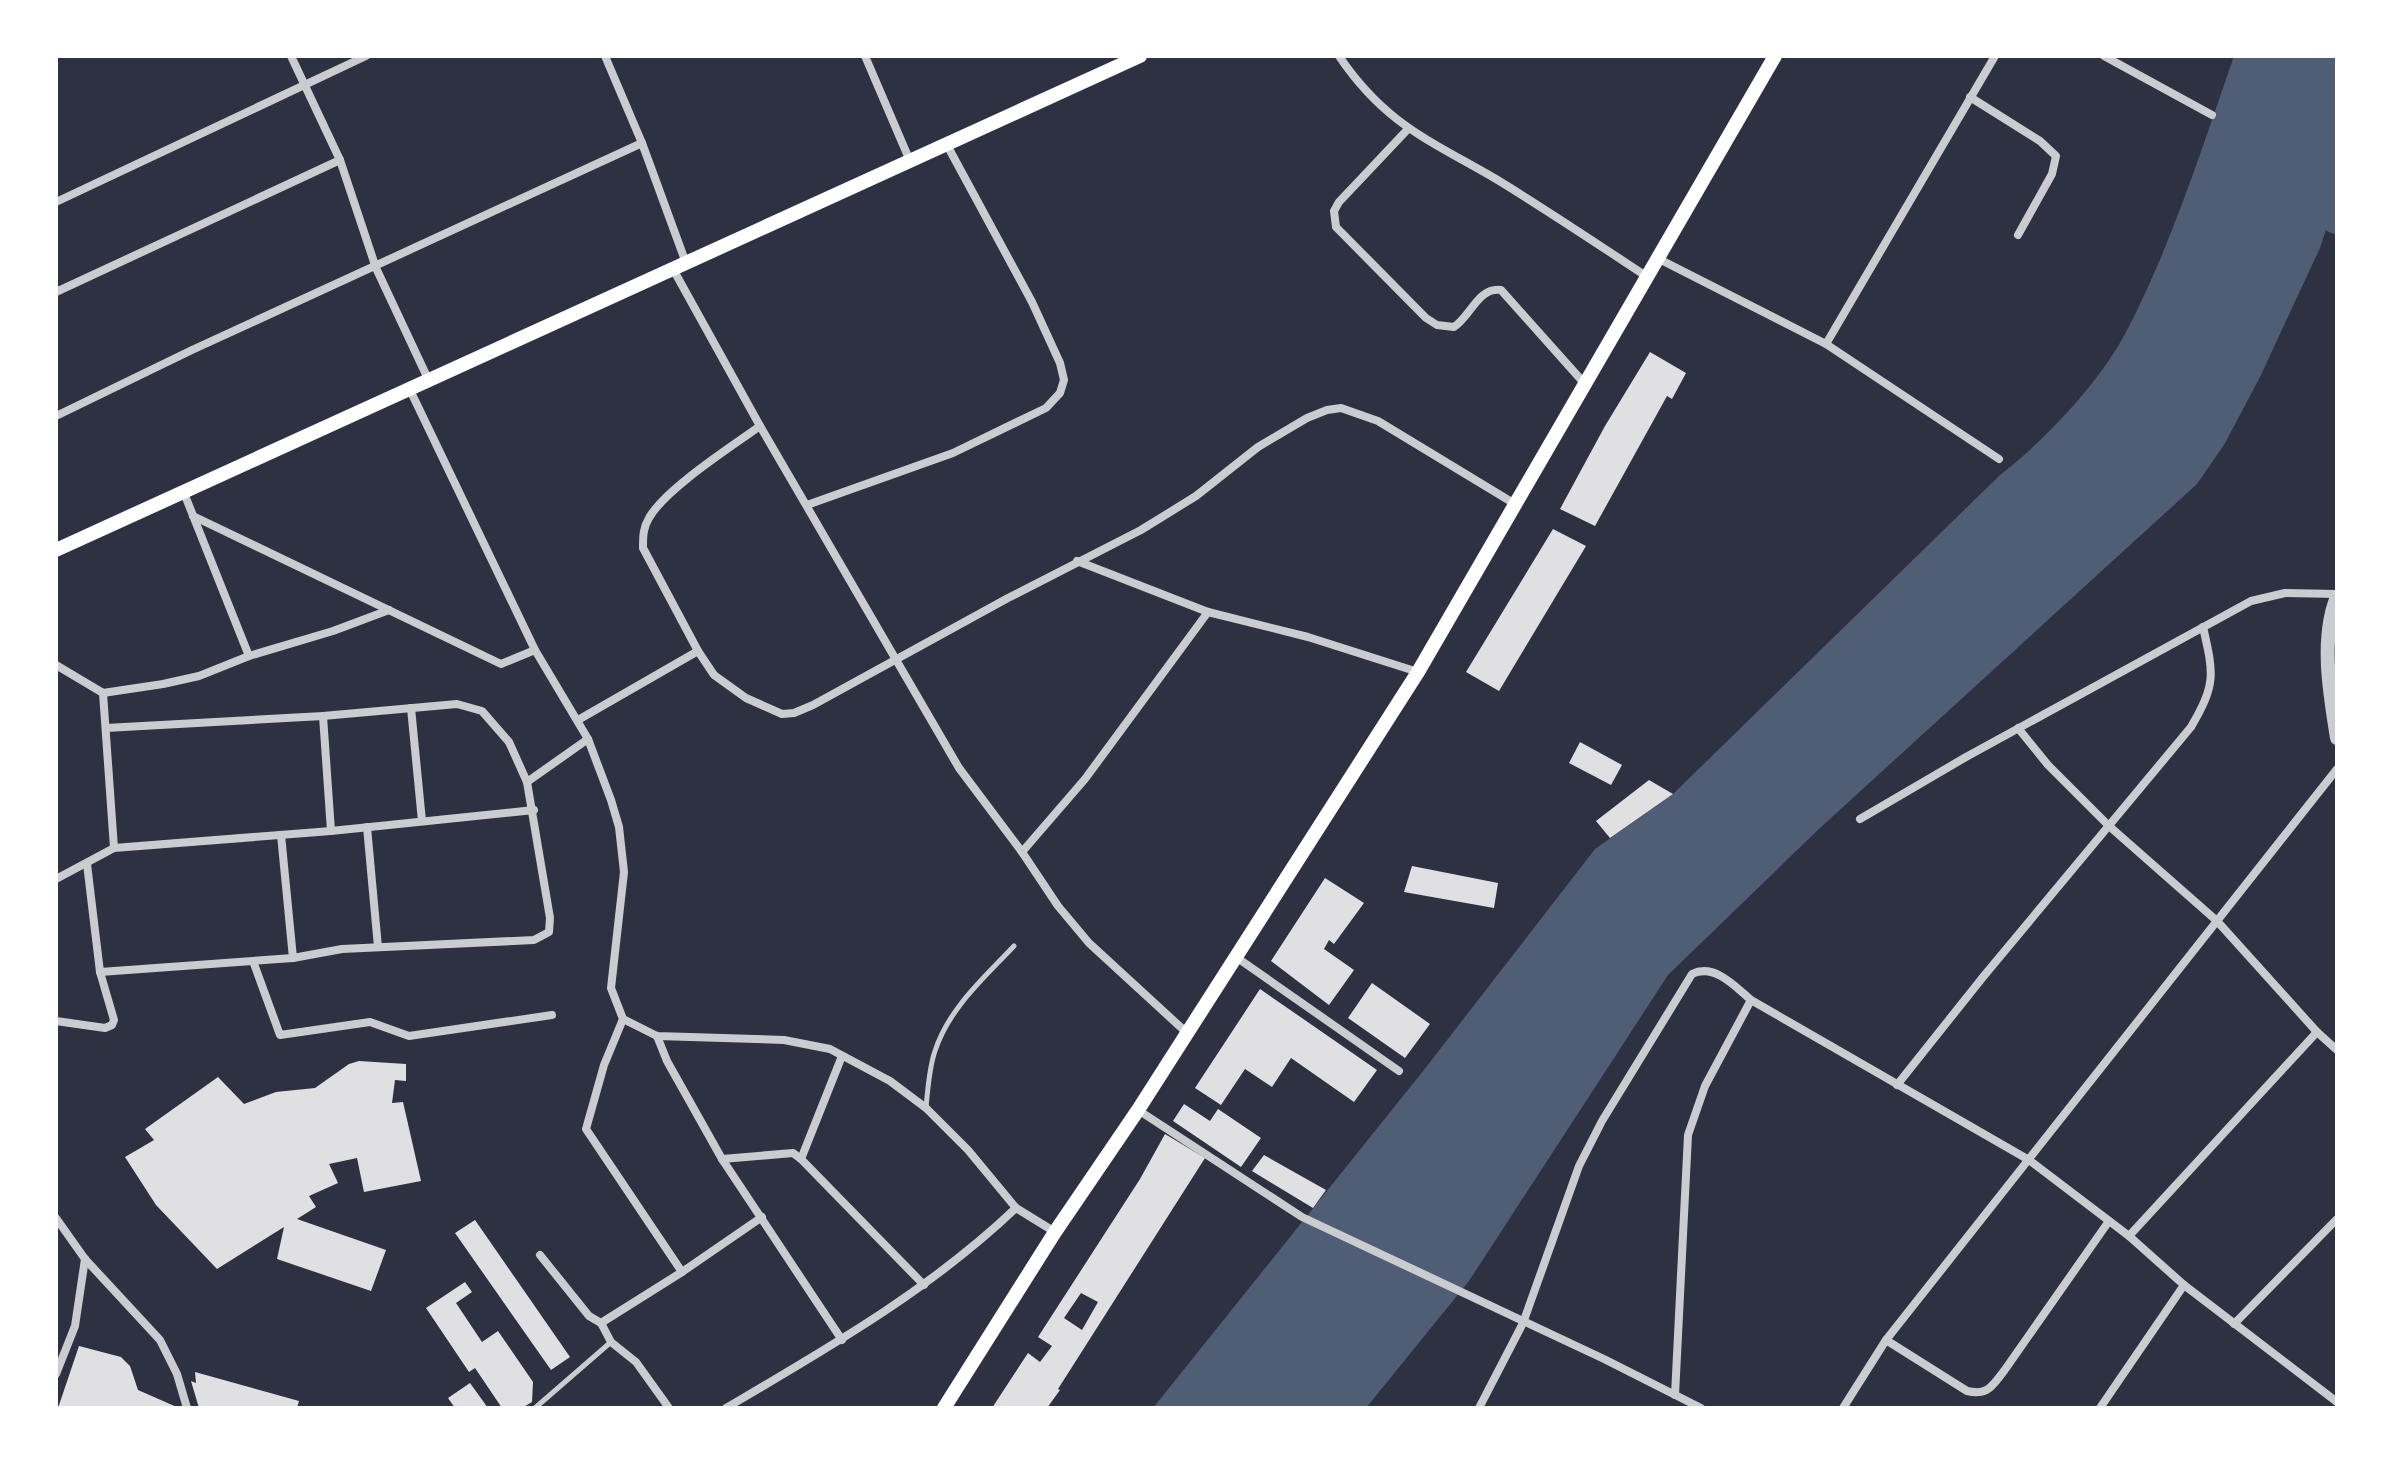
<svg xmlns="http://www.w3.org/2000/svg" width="2393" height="1464" font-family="Arial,sans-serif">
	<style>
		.water { fill: #4f5d75 }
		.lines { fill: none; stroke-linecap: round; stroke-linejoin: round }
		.river { stroke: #4f5d75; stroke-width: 36 }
		.building { fill: #e0e0e3; fill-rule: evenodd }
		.service { stroke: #caccd0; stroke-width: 5 }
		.minor { stroke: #caccd0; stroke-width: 8 }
		.tertiary { stroke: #caccd0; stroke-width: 14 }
		.secondary { stroke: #fff; stroke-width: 14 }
	</style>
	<rect width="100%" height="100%" fill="#2d3142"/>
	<path class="water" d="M2234,56h103v140l-17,52 -60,129 -36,68 -27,39 -377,344 -152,147 -199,306 -103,127h-213l274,-342 168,-217 78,-55 327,-319c43,-33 99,-92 125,-141 45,-85 77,-186 109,-278z"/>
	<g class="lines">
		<polyline class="river" points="2324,159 2337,216"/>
	</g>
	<g class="building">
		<polygon points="1650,352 1686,373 1672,399 1667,396 1595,526 1560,509 1605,426"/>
		<polygon points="1553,529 1586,546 1499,691 1466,672"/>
		<polygon points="1580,742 1622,765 1611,785 1569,763"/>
		<polygon points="1649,780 1673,794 1610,838 1596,821"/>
		<polygon points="1412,866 1498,883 1494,908 1404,892"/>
		<polygon points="1325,878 1364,903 1334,944 1329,940 1324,949 1354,970 1329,1005 1271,961"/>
		<polygon points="1372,983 1430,1024 1405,1058 1348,1018"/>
		<polygon points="1260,989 1377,1070 1354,1102 1291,1058 1272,1087 1245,1069 1221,1105 1195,1088"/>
		<polygon points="359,1061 406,1064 406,1081 395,1080 392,1103 403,1102 421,1181 364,1192 357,1158 329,1164 338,1183 309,1196 316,1207 297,1219 386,1250 371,1291 277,1259 284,1227 217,1269 156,1205 125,1157 154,1140 145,1129 218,1077 244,1104 276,1092 315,1088 349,1064"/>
		<polygon points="1184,1104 1210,1121 1218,1109 1261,1138 1241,1167 1173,1121"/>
		<path d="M1165,1134l40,24 -147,231 2,1 -13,18h-55l36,-55 12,9 12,-16 -14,-9 102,-158zM1081,1293l17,9 -16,28 -18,-12z"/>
		<polygon points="1264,1155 1326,1190 1313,1208 1252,1171"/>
		<polygon points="475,1220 570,1357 551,1370 455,1233"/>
		<polygon points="465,1282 472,1292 456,1303 482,1342 498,1331 533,1382 532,1402 522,1408 502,1408 475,1368 469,1372 426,1308"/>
		<polygon points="79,1346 121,1357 130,1366 138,1390 179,1408 58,1408"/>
		<polygon points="195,1372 299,1401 297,1408 199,1408 191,1381 196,1383"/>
		<polygon points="470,1383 488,1408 455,1408 448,1398"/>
	</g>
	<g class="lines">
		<g class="service">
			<path d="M926,1107c2,-18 3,-39 9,-56 14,-43 49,-73 79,-105"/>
			<polyline points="535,1408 611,1342"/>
		</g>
		<g class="minor">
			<polyline points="291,56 340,160 376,268 429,381"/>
			<polyline points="605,56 642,143 686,263"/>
			<polyline points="865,56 910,161"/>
			<path d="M1339,56c46,68 90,84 157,123 51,31 100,64 150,97"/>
			<polyline points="2104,56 2212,115"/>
			<polyline points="1970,97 2040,141 2056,156 2052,174 2018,235"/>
			<path d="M1408,129l-69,73 -5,9 2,16 90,91 11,7 17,2c17,-11 24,-40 47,-37l83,93"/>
			<polyline points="56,202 366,56"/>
			<polyline points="1657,258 1826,344 1999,459"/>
			<polyline points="673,269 760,426 959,768 1022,852 1058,906 1089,943 1187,1033"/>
			<polyline points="56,292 340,160"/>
			<polyline points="1826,344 1995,56"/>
			<polyline points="410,390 535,650 588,739 611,800 619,827 624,872 611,988 623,1019 657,1036 784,1040 830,1049 890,1081 926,1108 968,1150 1016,1208"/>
			<polyline points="56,416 192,350 642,143"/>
			<path d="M760,426c-29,21 -95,63 -111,92 -6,10 -6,18 -6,30l55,103 16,24 32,23 36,16 12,-1 19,-8 195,-107 133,-68 55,-34 62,-49 49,-29 20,-8 14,-2 37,13 137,83"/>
			<polyline points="184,493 249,656"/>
			<polyline points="807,505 953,453 1046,408 1060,393 1064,380 1060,363 1032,302 947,145"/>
			<polyline points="193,516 501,664 535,650"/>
			<polyline points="1077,561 1208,612 1308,637 1418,672"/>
			<polyline points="56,665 103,693 163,684 199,676 249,656 333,631 389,610"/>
			<polyline points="411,708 422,821"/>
			<polyline points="323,716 331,831"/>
			<polyline points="578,720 698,651"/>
			<polyline points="2018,728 2048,765 2109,826 2217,921 2317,1032 2337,1050"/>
			<polyline points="527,782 588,739"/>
			<polyline points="1860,819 1966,757 2251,601 2285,593 2337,594"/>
			<polyline points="367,827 378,947"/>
			<polyline points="281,835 293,958"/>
			<polyline points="114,848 331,831 534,810"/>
			<polyline points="1022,852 1085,779 1208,612"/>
			<polyline points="87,864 100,972 293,958 342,949 534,940 549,932 550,918 527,782 509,742 482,711 457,704 323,716 106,728"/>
			<polyline points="56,879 114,848 103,693"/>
			<polyline points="1236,957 1399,1071"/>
			<polyline points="253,961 280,1035 370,1022 409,1036 552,1015"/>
			<polyline points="623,1019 604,1065 586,1129 682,1272 762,1217"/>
			<polyline points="56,1021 105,1028 112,1025 114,1020 100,972"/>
			<polyline points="657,1036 667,1061 722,1159 842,1340"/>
			<path d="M1897,1085l86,-108 208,-250c25,-43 23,-52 12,-100"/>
			<polyline points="1138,1110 1302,1217 1604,1359 1701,1408"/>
			<polyline points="722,1159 793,1153 801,1159 924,1285"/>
			<polyline points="801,1159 842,1056"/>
			<polyline points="56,1218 85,1259 160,1340 177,1374 187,1408"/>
			<polyline points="2129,1236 2317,1032"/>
			<polyline points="540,1255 589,1316 601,1323"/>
			<polyline points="2234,1324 2337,1219"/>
			<path d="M1886,1340l81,51c21,5 25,-5 37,-20l105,-150"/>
			<polyline points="56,1374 75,1326 85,1259"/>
			<polyline points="1675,1395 1688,1135 1705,1086 1751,1000"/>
			<polyline points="669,1408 636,1362 611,1342 601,1323 682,1272"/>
			<path d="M726,1408c102,-60 204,-118 290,-200l39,24"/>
			<path d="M1479,1408l44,-85 56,-157 23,-45 90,-147c22,-11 43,12 59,26l278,160 100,76 55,49 153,117"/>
			<polyline points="1843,1408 1886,1340 2337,769"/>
			<polyline points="2100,1408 2184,1285"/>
		</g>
		<path class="tertiary" d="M2337,597c-17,42 -7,97 0,141"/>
		<g class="secondary">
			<polyline points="56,550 1140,56"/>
			<polyline points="944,1408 1055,1232 1138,1110 1418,672 1775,56"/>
		</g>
	</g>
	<rect width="2393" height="1464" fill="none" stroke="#ffffff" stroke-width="116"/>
</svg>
